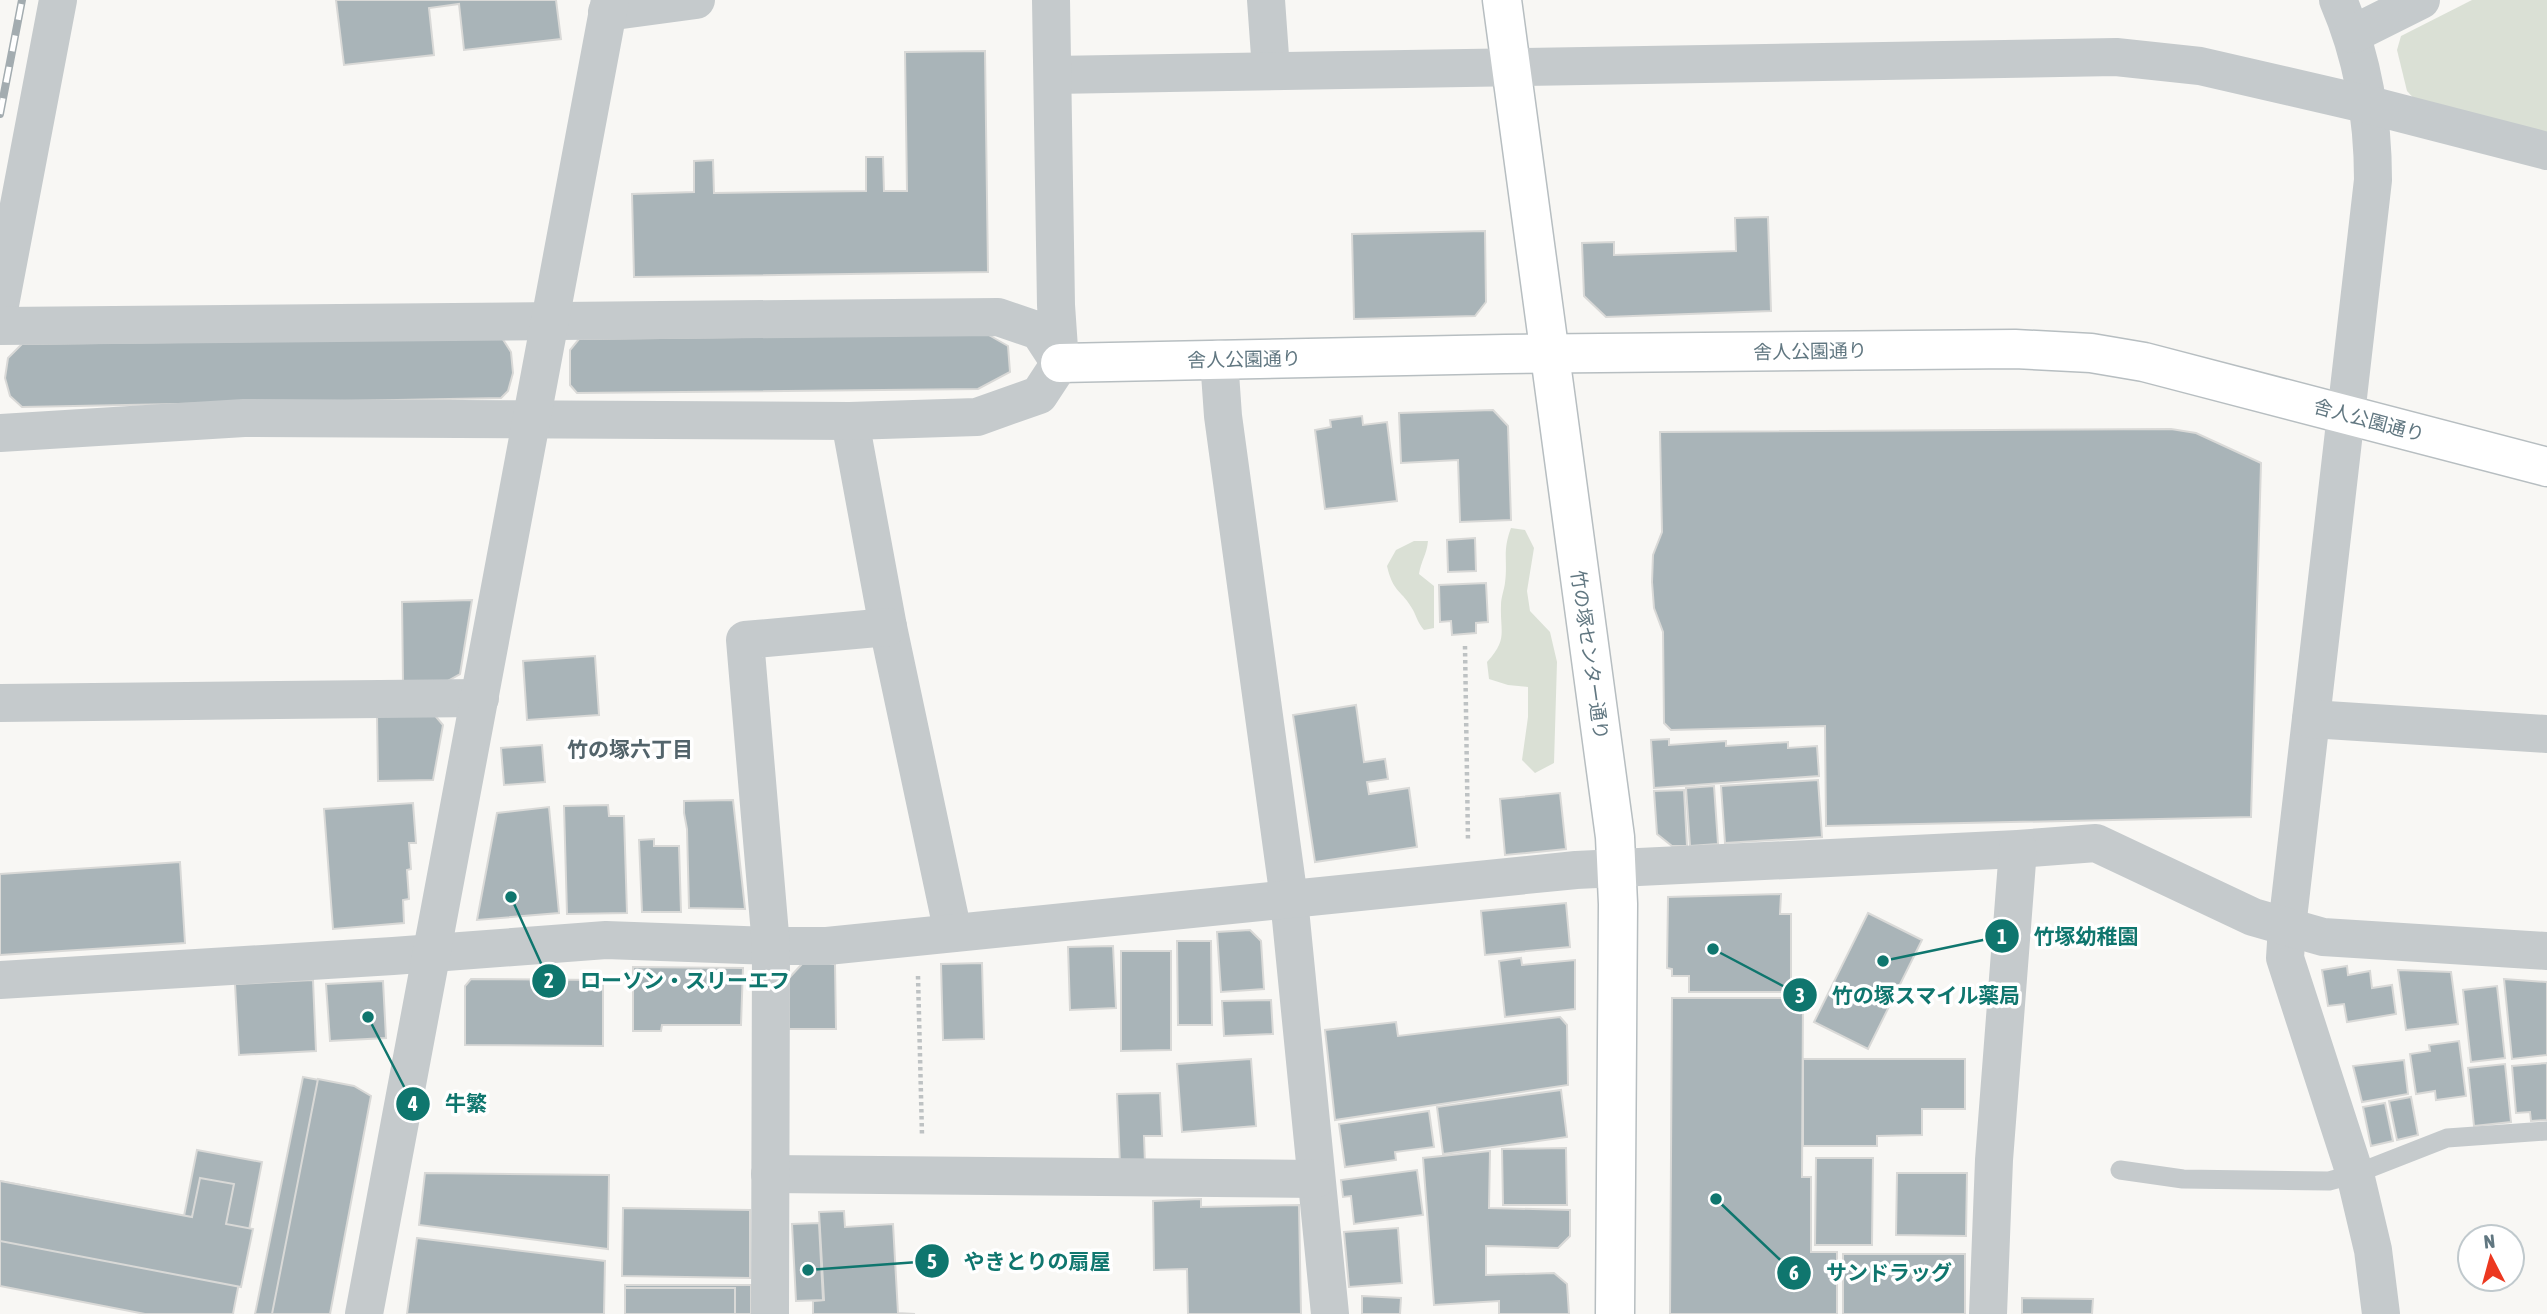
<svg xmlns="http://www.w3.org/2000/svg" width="2547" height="1314" font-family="'Asap Condensed','Noto Sans JP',sans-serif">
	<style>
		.green { fill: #dae0d5 }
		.building { fill: #a9b4b8; stroke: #d9d9d7; stroke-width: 2 }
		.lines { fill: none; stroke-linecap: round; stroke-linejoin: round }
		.secondary-casing { stroke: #b7bec1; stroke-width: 41 }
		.path { stroke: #bec2c3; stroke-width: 4.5; stroke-dasharray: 3.5 3.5; stroke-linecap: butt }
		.lane { stroke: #c5cacc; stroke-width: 19 }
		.street { stroke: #c5cacc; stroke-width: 38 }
		.secondary { stroke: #fff; stroke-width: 38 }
		.rail-casing { stroke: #a3acb0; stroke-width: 8 }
		.rail { stroke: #fff; stroke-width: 5; stroke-dasharray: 16; stroke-linecap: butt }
		.labels { text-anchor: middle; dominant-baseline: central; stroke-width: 7; stroke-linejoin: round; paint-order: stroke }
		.street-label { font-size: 19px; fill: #617781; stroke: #fff }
		.neighbourhood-label { font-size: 21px; font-weight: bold; fill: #53646b; stroke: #fff }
		.leader { fill: none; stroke: #0f766e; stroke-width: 2.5 }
		.callout-dot { fill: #0f766e; stroke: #fff; stroke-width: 2.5 }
		.mark-label { font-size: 21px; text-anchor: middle; font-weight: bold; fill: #fff }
		.callout-label { font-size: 21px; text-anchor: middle; font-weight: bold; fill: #0f766e; stroke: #fff; stroke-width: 7; stroke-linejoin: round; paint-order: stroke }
	</style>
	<rect width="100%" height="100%" fill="#f8f7f4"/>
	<g class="green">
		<polygon points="2472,0 2547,0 2547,136 2419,104 2407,91 2397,50 2401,36"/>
		<path d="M1511,528l14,2 9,18 -7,43 3,20 20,21 7,30 -3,101 -19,10 -13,-13 6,-43v-30l-20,-2 -19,-6 -2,-17c21,-23 13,-29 14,-57 0,-7 3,-15 4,-22 3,-23 -3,-31 6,-55z"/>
		<path d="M1414,541h14c-1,13 -7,20 -9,33l15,12v42l-10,2c-6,-7 -7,-12 -11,-20 -11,-20 -20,-17 -26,-44l9,-16z"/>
	</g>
	<g class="building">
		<polygon points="336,0 556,0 561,39 464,50 459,4 429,8 434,55 344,65"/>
		<polygon points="985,51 988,272 634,277 632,194 694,192 694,161 713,160 714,193 866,191 866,157 883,157 884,191 907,191 905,52"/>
		<polygon points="1768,217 1771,311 1606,317 1584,296 1582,243 1614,242 1614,255 1736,251 1735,218"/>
		<polygon points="1485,231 1486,302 1475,316 1354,319 1352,234"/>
		<polygon points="987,334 1008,346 1010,372 978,389 577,393 570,385 570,350 579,339"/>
		<polygon points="502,338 511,352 513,373 508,391 501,398 22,407 10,396 5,378 8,358 22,344"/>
		<polygon points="1493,410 1508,426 1511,520 1460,522 1458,460 1401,463 1399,413"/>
		<polygon points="1362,416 1363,425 1387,422 1397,501 1325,509 1315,430 1331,427 1330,420"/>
		<polygon points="2171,429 2196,433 2261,463 2251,817 1826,826 1825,726 1671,730 1664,723 1663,632 1654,608 1652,582 1653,555 1662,532 1660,432"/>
		<polygon points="1475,538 1476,571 1448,572 1447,540"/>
		<polygon points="1486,583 1488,622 1476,623 1476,633 1452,635 1451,621 1440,622 1439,585"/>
		<polygon points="472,600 460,674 444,683 403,682 402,602"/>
		<polygon points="595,656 599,715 527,720 523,661"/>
		<polygon points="1356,705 1364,762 1385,759 1388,779 1367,782 1369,794 1409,788 1417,847 1315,862 1293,715"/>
		<polygon points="432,712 443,725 433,780 378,781 377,716"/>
		<polygon points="1669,739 1669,745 1726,741 1726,746 1788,742 1788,748 1817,746 1819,776 1654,788 1651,740"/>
		<polygon points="542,745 545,782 504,785 501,748"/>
		<polygon points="1818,780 1822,837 1725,843 1721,786"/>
		<polygon points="1714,786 1718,844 1690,846 1686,788"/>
		<polygon points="1684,790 1687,846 1672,846 1657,834 1654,791"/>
		<polygon points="1560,793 1566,849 1505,855 1500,799"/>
		<polygon points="733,800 745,909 689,908 687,829 684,813 684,801"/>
		<polygon points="413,803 416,843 409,843 411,869 407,870 409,899 403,900 404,923 333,929 324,809"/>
		<polygon points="608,805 609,816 624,816 627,913 567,914 564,806"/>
		<polygon points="549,807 559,913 477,920 497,813"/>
		<polygon points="654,839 654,846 679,846 681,912 642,912 639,840"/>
		<polygon points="180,862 185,943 0,955 0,874"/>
		<polygon points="1781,894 1780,914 1791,914 1791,992 1689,992 1689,976 1672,976 1672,969 1667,968 1668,897"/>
		<polygon points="1566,903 1570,947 1485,955 1481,911"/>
		<polygon points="1868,913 1922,940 1868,1049 1814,1022"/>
		<polygon points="1250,930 1261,941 1264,989 1221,992 1217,932"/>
		<polygon points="1177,941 1211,941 1212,1025 1178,1025"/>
		<polygon points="1113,946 1116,1008 1070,1010 1068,947"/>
		<polygon points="1121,951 1171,951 1171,1050 1121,1051"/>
		<polygon points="1521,958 1522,965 1575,960 1575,1009 1505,1017 1499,961"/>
		<polygon points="982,963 984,1039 943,1040 941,964"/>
		<polygon points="802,964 835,964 836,1029 789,1029 789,978"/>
		<polygon points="2347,966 2348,975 2370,971 2372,988 2392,985 2396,1014 2347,1022 2344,1004 2328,1006 2322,970"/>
		<polygon points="633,967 743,968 741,1025 662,1025 661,1031 633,1031"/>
		<polygon points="2398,970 2451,972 2458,1024 2406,1030"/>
		<polygon points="471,979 603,980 603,1046 465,1045 465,986"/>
		<polygon points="2504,979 2547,982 2547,1055 2512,1059"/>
		<polygon points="313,980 316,1051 239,1055 235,984"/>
		<polygon points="383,981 386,1038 330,1041 326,984"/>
		<polygon points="2497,986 2505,1058 2471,1062 2463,990"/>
		<polygon points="1672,998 1803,998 1802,1177 1811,1177 1811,1252 1837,1252 1837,1314 1670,1314"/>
		<polygon points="1271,1000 1273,1034 1224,1036 1222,1001"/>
		<polygon points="1560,1017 1567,1025 1568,1085 1335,1120 1325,1030 1396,1022 1398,1036"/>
		<polygon points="2459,1041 2466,1096 2436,1100 2435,1091 2416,1094 2410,1054 2430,1051 2429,1045"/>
		<polygon points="1251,1059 1256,1126 1182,1132 1177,1064"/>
		<polygon points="1803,1059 1965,1059 1965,1109 1922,1109 1922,1135 1877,1136 1877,1146 1803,1146"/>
		<polygon points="2404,1060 2408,1094 2362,1102 2353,1066"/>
		<polygon points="2547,1063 2547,1120 2531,1121 2530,1112 2516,1113 2512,1066"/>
		<polygon points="2505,1064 2511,1122 2474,1126 2468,1068"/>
		<polygon points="303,1077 351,1086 306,1314 255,1314"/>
		<polygon points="318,1079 354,1086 371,1096 330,1314 272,1314"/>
		<polygon points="1561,1090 1567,1137 1443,1154 1437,1107"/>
		<polygon points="1160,1093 1162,1136 1144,1136 1145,1164 1120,1164 1117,1094"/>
		<polygon points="2411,1097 2418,1135 2397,1140 2389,1101"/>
		<polygon points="2385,1103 2393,1141 2371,1146 2363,1107"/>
		<polygon points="1429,1111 1434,1147 1395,1152 1396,1160 1345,1167 1339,1124"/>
		<polygon points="1566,1148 1567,1205 1503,1205 1502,1149"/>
		<polygon points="197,1150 262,1162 233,1314 145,1314 0,1286 0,1181 184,1216"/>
		<polygon points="1490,1151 1489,1208 1570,1210 1570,1236 1558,1248 1486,1246 1486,1275 1554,1273 1567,1284 1569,1314 1499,1314 1499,1301 1434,1305 1423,1158"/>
		<polygon points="1816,1158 1873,1158 1872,1245 1815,1245"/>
		<polygon points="1417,1170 1423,1215 1354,1224 1351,1196 1343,1197 1341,1180"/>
		<polygon points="425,1173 609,1175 608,1249 419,1225"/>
		<polygon points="1897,1173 1967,1173 1966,1236 1896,1235"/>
		<polygon points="200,1178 234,1184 226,1224 253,1229 241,1287 0,1241 0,1181 192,1217"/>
		<polygon points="1201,1199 1201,1207 1299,1205 1301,1314 1188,1314 1187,1269 1154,1270 1153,1201"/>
		<polygon points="623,1208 750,1210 750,1278 622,1276"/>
		<polygon points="844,1211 845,1227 893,1224 898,1313 915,1314 813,1314 813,1301 824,1300 819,1212"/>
		<polygon points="819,1223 823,1300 796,1301 792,1224"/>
		<polygon points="1398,1228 1402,1283 1349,1287 1344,1232"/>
		<polygon points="417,1238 605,1261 604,1314 407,1314"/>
		<rect x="1843" y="1254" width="122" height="60"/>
		<rect x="625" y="1285" width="126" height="29"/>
		<rect x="625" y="1288" width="110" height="26"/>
		<polygon points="1362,1296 1401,1298 1400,1314 1362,1314"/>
		<polygon points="2022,1298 2093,1299 2092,1314 2022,1314"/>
	</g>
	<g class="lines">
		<g class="secondary-casing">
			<g id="secondary">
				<polyline points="1502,0 1615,837 1618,904 1615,1314"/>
				<polyline points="1060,363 1505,354 2015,349 2091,353 2144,362 2547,467"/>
			</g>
		</g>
		<g class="path">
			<polyline points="1465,646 1468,841"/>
			<polyline points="918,976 922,1135"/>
		</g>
		<polyline class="lane" points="2120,1170 2183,1179 2329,1181 2355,1174 2447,1138 2547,1131"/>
		<g class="street">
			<polyline points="1266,0 1271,70"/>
			<path d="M2338,0c25,58 35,117 35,180l-86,747 -2,31 70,216 18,76 8,64"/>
			<polyline points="607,12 696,0"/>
			<polyline points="2353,34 2421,0"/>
			<polyline points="1053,75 2116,57 2200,66 2369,105 2547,151"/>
			<polyline points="0,305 58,0"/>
			<polyline points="0,326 998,317 1039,331 1060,363 1056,305 1051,0"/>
			<polyline points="1219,359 1223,416 1289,899 1330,1314"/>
			<polyline points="850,421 888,627 953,933"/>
			<polyline points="0,433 244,418 850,421 977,417 1039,395 1060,363"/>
			<polyline points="0,703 480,698"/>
			<polyline points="2311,719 2547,734"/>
			<polyline points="0,980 393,956 606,940 771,946 827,946 1576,870 2018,849 2096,843 2253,917 2323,937 2547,951"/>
			<polyline points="770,1174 1316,1179"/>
			<polyline points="364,1314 610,0"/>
			<polyline points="770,1314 771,946 745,640 888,627"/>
			<polyline points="1988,1314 1994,1160 2018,849"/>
		</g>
		<use href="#secondary" class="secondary"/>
		<g class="rail-casing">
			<polyline id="rail" points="0,114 22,0"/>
		</g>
		<use href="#rail" class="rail"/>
	</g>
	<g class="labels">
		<g class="street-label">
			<text transform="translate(1810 351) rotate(-1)">舎人公園通り</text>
			<text transform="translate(1244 359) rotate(-1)">舎人公園通り</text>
			<text transform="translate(2369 420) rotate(15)">舎人公園通り</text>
			<text transform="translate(1590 655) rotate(82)">竹の塚センター通り</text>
		</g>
		<g class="neighbourhood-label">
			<text x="630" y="749">竹の塚六丁目</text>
		</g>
	</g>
	<path class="leader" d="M1883 961L2002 936M511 897L549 981M1713 949L1800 995M368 1017L413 1104M808 1270L932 1261M1716 1199L1794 1273"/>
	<g class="callout-dot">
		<circle cx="1883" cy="961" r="7"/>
		<circle cx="511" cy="897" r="7"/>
		<circle cx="1713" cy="949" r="7"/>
		<circle cx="368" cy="1017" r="7"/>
		<circle cx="808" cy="1270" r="7"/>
		<circle cx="1716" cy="1199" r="7"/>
		<circle cx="2002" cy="936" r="18"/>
		<circle cx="549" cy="981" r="18"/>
		<circle cx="1800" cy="995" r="18"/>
		<circle cx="413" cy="1104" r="18"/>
		<circle cx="932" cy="1261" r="18"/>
		<circle cx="1794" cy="1273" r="18"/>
	</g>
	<g class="mark-label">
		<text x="2002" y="944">1</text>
		<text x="549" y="988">2</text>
		<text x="1800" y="1003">3</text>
		<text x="413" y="1111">4</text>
		<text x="932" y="1269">5</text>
		<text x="1794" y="1280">6</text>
	</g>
	<g class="callout-label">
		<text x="2086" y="944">竹塚幼稚園</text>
		<text x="685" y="988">ローソン・スリーエフ</text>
		<text x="1926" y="1003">竹の塚スマイル薬局</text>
		<text x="466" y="1111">牛繁</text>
		<text x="1037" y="1269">やきとりの扇屋</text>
		<text x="1889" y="1280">サンドラッグ</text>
	</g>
	<g transform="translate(2491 1258) rotate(354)"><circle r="33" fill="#ffffff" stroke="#c0c9cd" stroke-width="2"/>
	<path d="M0-5L12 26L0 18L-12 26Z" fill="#ec3820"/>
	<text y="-10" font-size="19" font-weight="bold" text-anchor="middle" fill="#617781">N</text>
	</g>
</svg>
